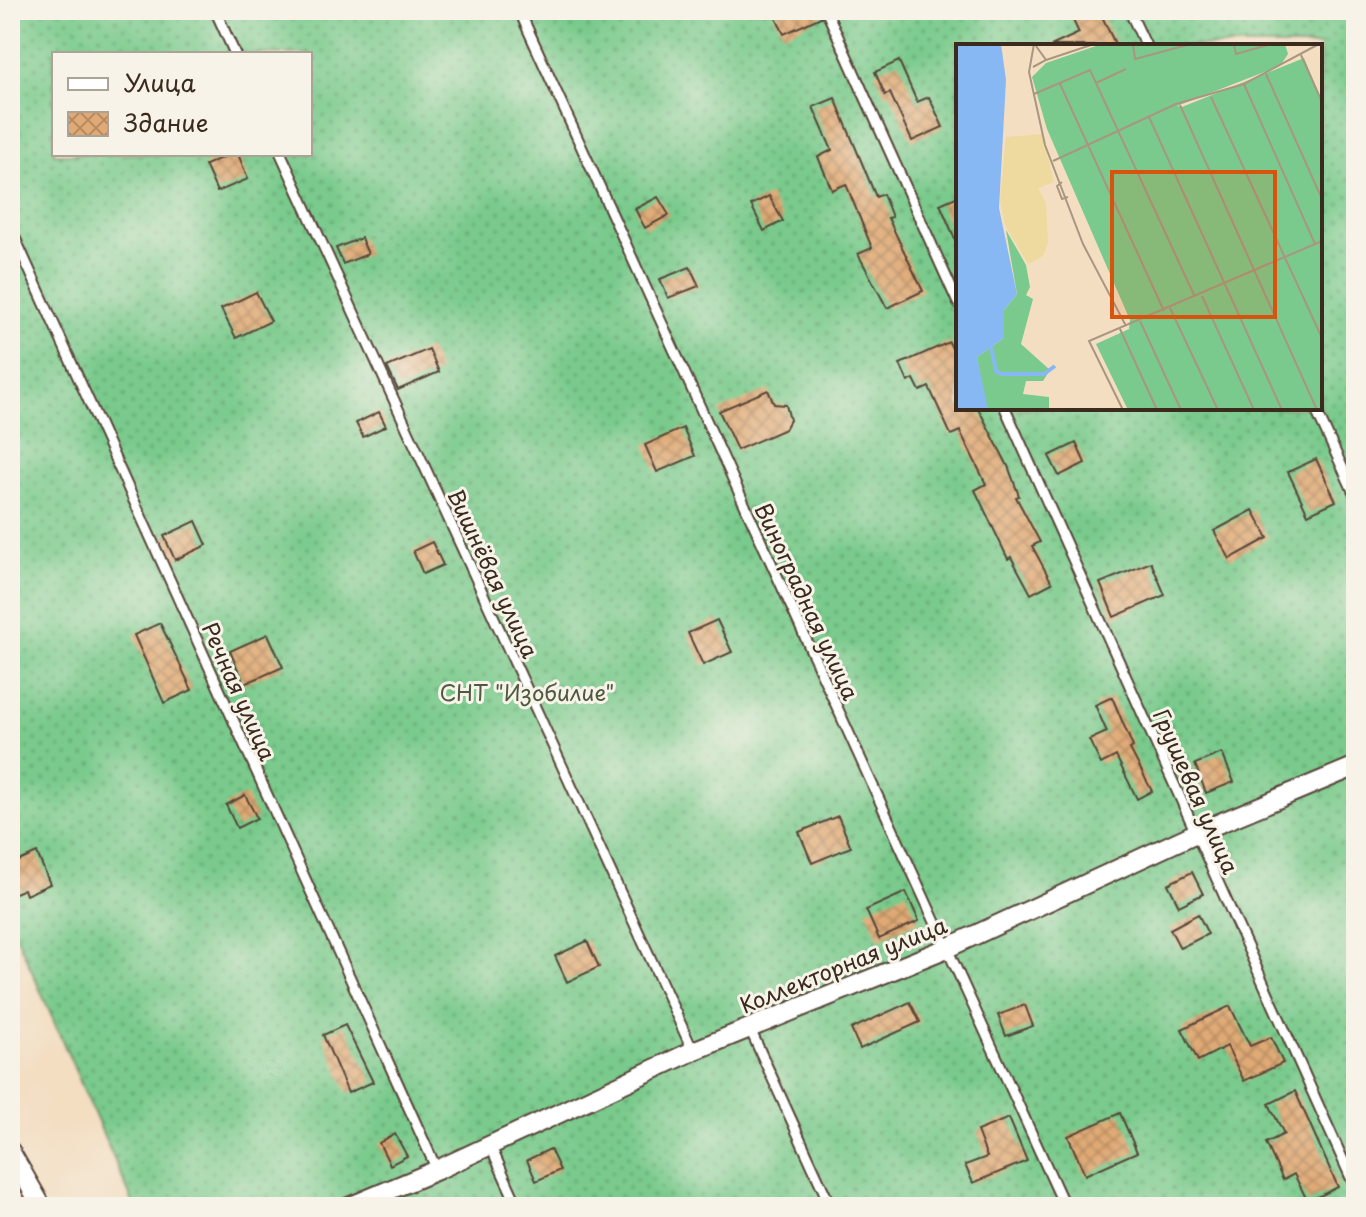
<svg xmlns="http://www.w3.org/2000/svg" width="1366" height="1217" font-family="'Playpen Sans',sans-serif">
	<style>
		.garden { fill: url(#garden-dots); stroke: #5a7a55; stroke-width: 2; fill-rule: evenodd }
		.building { fill: url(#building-cross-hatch) }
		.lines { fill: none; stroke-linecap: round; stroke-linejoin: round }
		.service-casing { stroke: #574537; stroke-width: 13 }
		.minor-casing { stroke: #574537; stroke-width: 22 }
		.service { stroke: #fff; stroke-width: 9 }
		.minor { stroke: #fff; stroke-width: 18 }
		.labels { text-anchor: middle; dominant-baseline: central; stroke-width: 6; stroke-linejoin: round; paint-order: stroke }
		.street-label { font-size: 22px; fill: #3b2a1e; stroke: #f7f3e8 }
		.park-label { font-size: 22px; fill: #4e5a3f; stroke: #f7f3e8 }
		.inset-river { fill: none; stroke: #88b8f4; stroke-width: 4 }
		.inset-road { fill: none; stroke: #a99680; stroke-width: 2 }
		.view { fill: #d7540e; fill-opacity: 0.15; stroke: #d7540e; stroke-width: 4 }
		.inset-edge { fill: none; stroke: #3b2a1e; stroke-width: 4 }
	</style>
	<defs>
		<pattern id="garden-dots" width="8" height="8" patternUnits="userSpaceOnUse" patternTransform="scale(2)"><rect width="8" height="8" fill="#79ca8c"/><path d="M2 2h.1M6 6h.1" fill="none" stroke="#64a472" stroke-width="1.8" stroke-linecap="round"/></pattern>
		<pattern id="building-cross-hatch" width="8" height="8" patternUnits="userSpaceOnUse" patternTransform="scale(2)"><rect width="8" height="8" fill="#e0aa76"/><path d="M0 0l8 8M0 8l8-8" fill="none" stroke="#b78b60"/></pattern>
	</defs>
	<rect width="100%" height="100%" fill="#f7f3e8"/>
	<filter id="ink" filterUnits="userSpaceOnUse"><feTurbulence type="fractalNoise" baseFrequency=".0125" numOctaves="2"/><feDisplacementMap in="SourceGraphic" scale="16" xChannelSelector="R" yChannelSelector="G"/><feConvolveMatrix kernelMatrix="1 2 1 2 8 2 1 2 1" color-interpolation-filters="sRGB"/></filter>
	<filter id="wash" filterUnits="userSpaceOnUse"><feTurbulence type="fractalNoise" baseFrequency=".006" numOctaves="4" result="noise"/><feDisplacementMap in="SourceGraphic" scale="32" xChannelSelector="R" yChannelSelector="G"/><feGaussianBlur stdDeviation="1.8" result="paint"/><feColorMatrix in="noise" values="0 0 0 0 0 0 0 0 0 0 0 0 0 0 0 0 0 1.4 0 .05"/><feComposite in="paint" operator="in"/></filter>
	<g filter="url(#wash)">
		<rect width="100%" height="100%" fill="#f3dec2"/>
		<path class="garden" d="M10,10h1346v1197h-1221l-125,-286zM958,46h362v362h-362zM54,54h256v100h-256z"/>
		<g id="blocks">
			<g class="building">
				<polygon points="784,10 819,10 821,17 784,34 774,14"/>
				<polygon points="1068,10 1099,10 1116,46 1051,46 1079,33"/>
				<polygon points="899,61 917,102 929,97 943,127 912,141 890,93 885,95 875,72"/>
				<polygon points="835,98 876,197 883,194 892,217 888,218 923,291 887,308 858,254 872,248 846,184 832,190 818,157 832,150 813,107"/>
				<polygon points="230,154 238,154 248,179 217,192 205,165"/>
				<polygon points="769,196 783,221 764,231 751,205"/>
				<polygon points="958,196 958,246 940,204"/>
				<polygon points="658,197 669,215 645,228 635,209"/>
				<polygon points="361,238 368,254 343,264 336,248"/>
				<polygon points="690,267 699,286 668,298 660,279"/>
				<polygon points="256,292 271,321 236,338 221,309"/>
				<polygon points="949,342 958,361 958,408 978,408 1008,466 1019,496 1016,497 1040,542 1032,546 1052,583 1031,594 1011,557 1008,559 975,490 986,484 960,431 951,435 929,387 920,391 914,379 908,382 900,364"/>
				<polygon points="429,349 439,372 398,390 387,367"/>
				<polygon points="768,390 774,404 786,405 790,420 785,429 737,450 719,411"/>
				<polygon points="379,412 386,426 363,437 356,423"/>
				<polygon points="683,428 695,456 657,472 645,445"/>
				<polygon points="1076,443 1085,463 1059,476 1049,456"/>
				<polygon points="1316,459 1336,501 1308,514 1288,472"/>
				<polygon points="1253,510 1268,538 1230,559 1214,531"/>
				<polygon points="196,521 207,545 175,560 164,536"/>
				<polygon points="432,542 443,565 423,574 413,551"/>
				<polygon points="1151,562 1165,595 1114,617 1100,583"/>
				<polygon points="717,620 732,652 703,665 688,633"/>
				<polygon points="160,623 192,690 164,703 134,635"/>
				<polygon points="268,634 283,667 244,684 230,651"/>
				<polygon points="1112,697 1133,747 1130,749 1152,791 1137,799 1116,756 1101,764 1089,740 1107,732 1095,705"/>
				<polygon points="1222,753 1234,782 1206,793 1195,764"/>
				<polygon points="245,795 257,818 237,828 226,805"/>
				<polygon points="838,816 851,847 812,863 799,832"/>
				<polygon points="37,853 50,884 26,895 24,889 10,895 10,865"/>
				<polygon points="1192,872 1203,894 1179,906 1168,884"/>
				<polygon points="906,892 919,921 879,939 866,910"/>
				<polygon points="1198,914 1208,934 1180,948 1170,929"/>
				<polygon points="587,941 599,967 567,982 555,956"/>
				<polygon points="910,1002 920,1022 860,1049 851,1029"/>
				<polygon points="1025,1005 1033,1026 1006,1036 998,1015"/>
				<polygon points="1230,1006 1250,1046 1271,1037 1283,1063 1244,1081 1227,1046 1198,1061 1182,1029"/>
				<polygon points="345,1025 373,1082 348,1093 323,1035"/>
				<polygon points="1295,1091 1338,1187 1308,1202 1294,1174 1283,1180 1266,1143 1284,1134 1269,1104"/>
				<polygon points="1120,1113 1137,1152 1085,1175 1068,1136"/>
				<polygon points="1009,1118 1027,1161 973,1183 965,1165 987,1157 977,1131"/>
				<polygon points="395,1134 407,1156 390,1165 379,1143"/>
				<polygon points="550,1149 560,1170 536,1181 527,1160"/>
			</g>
		</g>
	</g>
	<g filter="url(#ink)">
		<use href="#blocks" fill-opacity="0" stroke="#574537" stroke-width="2"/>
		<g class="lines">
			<g class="service-casing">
				<g id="service">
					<polyline points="215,10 235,54"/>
					<polyline points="519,10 1065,1207"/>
					<polyline points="826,10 958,303"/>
					<polyline points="1129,10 1146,46"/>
					<polyline points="281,154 693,1051"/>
					<polyline points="10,227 437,1170"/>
					<polyline points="1005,408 1356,1189"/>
					<polyline points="1315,408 1356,497"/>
					<polyline points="750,1029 831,1207"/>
					<polyline points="490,1145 518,1207"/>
				</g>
			</g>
			<g class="minor-casing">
				<g id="minor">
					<polyline points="10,1151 42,1207"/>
					<polyline points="349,1207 437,1170 693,1051 947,948 1196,833 1356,766"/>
				</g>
			</g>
			<use href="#service" class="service"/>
			<use href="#minor" class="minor"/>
		</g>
	</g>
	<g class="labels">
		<g class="street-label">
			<text transform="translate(494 573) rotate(65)">Вишнёвая улица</text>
			<text transform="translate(808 601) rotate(65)">Виноградная улица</text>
			<text transform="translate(240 691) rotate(66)">Речная улица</text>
			<text transform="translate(1197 791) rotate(66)">Грушевая улица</text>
			<text transform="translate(843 964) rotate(-22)">Коллекторная улица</text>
		</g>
		<g class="park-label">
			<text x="527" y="691">СНТ "Изобилие"</text>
		</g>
	</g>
	<g transform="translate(956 44)">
		<rect width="366" height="366" fill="#f3dec2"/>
		<path d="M50,186l20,35 4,22 -4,8 7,4 -12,45 29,26 -7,11h-17l-3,13 26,3v13h-61l-5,-18 -6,-35 27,-19v-28l13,-16z" fill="#79ca8c"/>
		<path d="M86,90l12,48 -16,6 8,15 2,40 -5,13 -15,8 -23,-39 -5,-24 6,-64z" fill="#eeda9e"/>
		<path d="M146,0h183l3,10 -8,12 -103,40 5,1 122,-49 18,43v309h-194l-32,-66 33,-15 1,-9 -83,-191 -15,-52 14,-14z" fill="#79ca8c"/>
		<path d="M0,0h45l5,36 -7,128 18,86 -13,16v28l-27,19 11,53h-32z" fill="#88b8f4"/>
		<path class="inset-river" d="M35,303l5,24 5,3h43l11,-8"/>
		<path class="inset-road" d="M78,0l-5,28 16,73 38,99 43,82M177,0l2,15 56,-15M278,0l2,10 35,-10M345,11l21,47M90,16l48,-16M77,23l13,-7 -10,-14M310,30l56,125M140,39l30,-14M104,40l104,227M288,40l71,160M78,50l56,-24 105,227M255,53l111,241M224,61l137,305M193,73l133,293M97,117l123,-57 68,-20 75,-40M106,138l-5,4 5,13 6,-2M246,252l52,114M214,264l48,102M184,277l41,89M164,285l37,81M167,366l-34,-69 233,-100"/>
		<path class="view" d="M156,128h163v145h-163z"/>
		<rect width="366" height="366" class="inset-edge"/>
	</g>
	<rect width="1366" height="1217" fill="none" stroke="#f7f3e8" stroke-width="40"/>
	<rect x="52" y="52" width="260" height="104" fill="#f7f3e8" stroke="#aca397" stroke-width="2"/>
	<rect x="68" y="78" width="40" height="12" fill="#ffffff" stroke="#aca397" stroke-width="2"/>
	<text x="124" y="92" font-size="24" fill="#3b2a1e">Улица</text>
	<rect x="68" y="112" width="40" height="24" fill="url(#building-cross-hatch)" stroke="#aca397" stroke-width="2"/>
	<text x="124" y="132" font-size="24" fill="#3b2a1e">Здание</text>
</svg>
